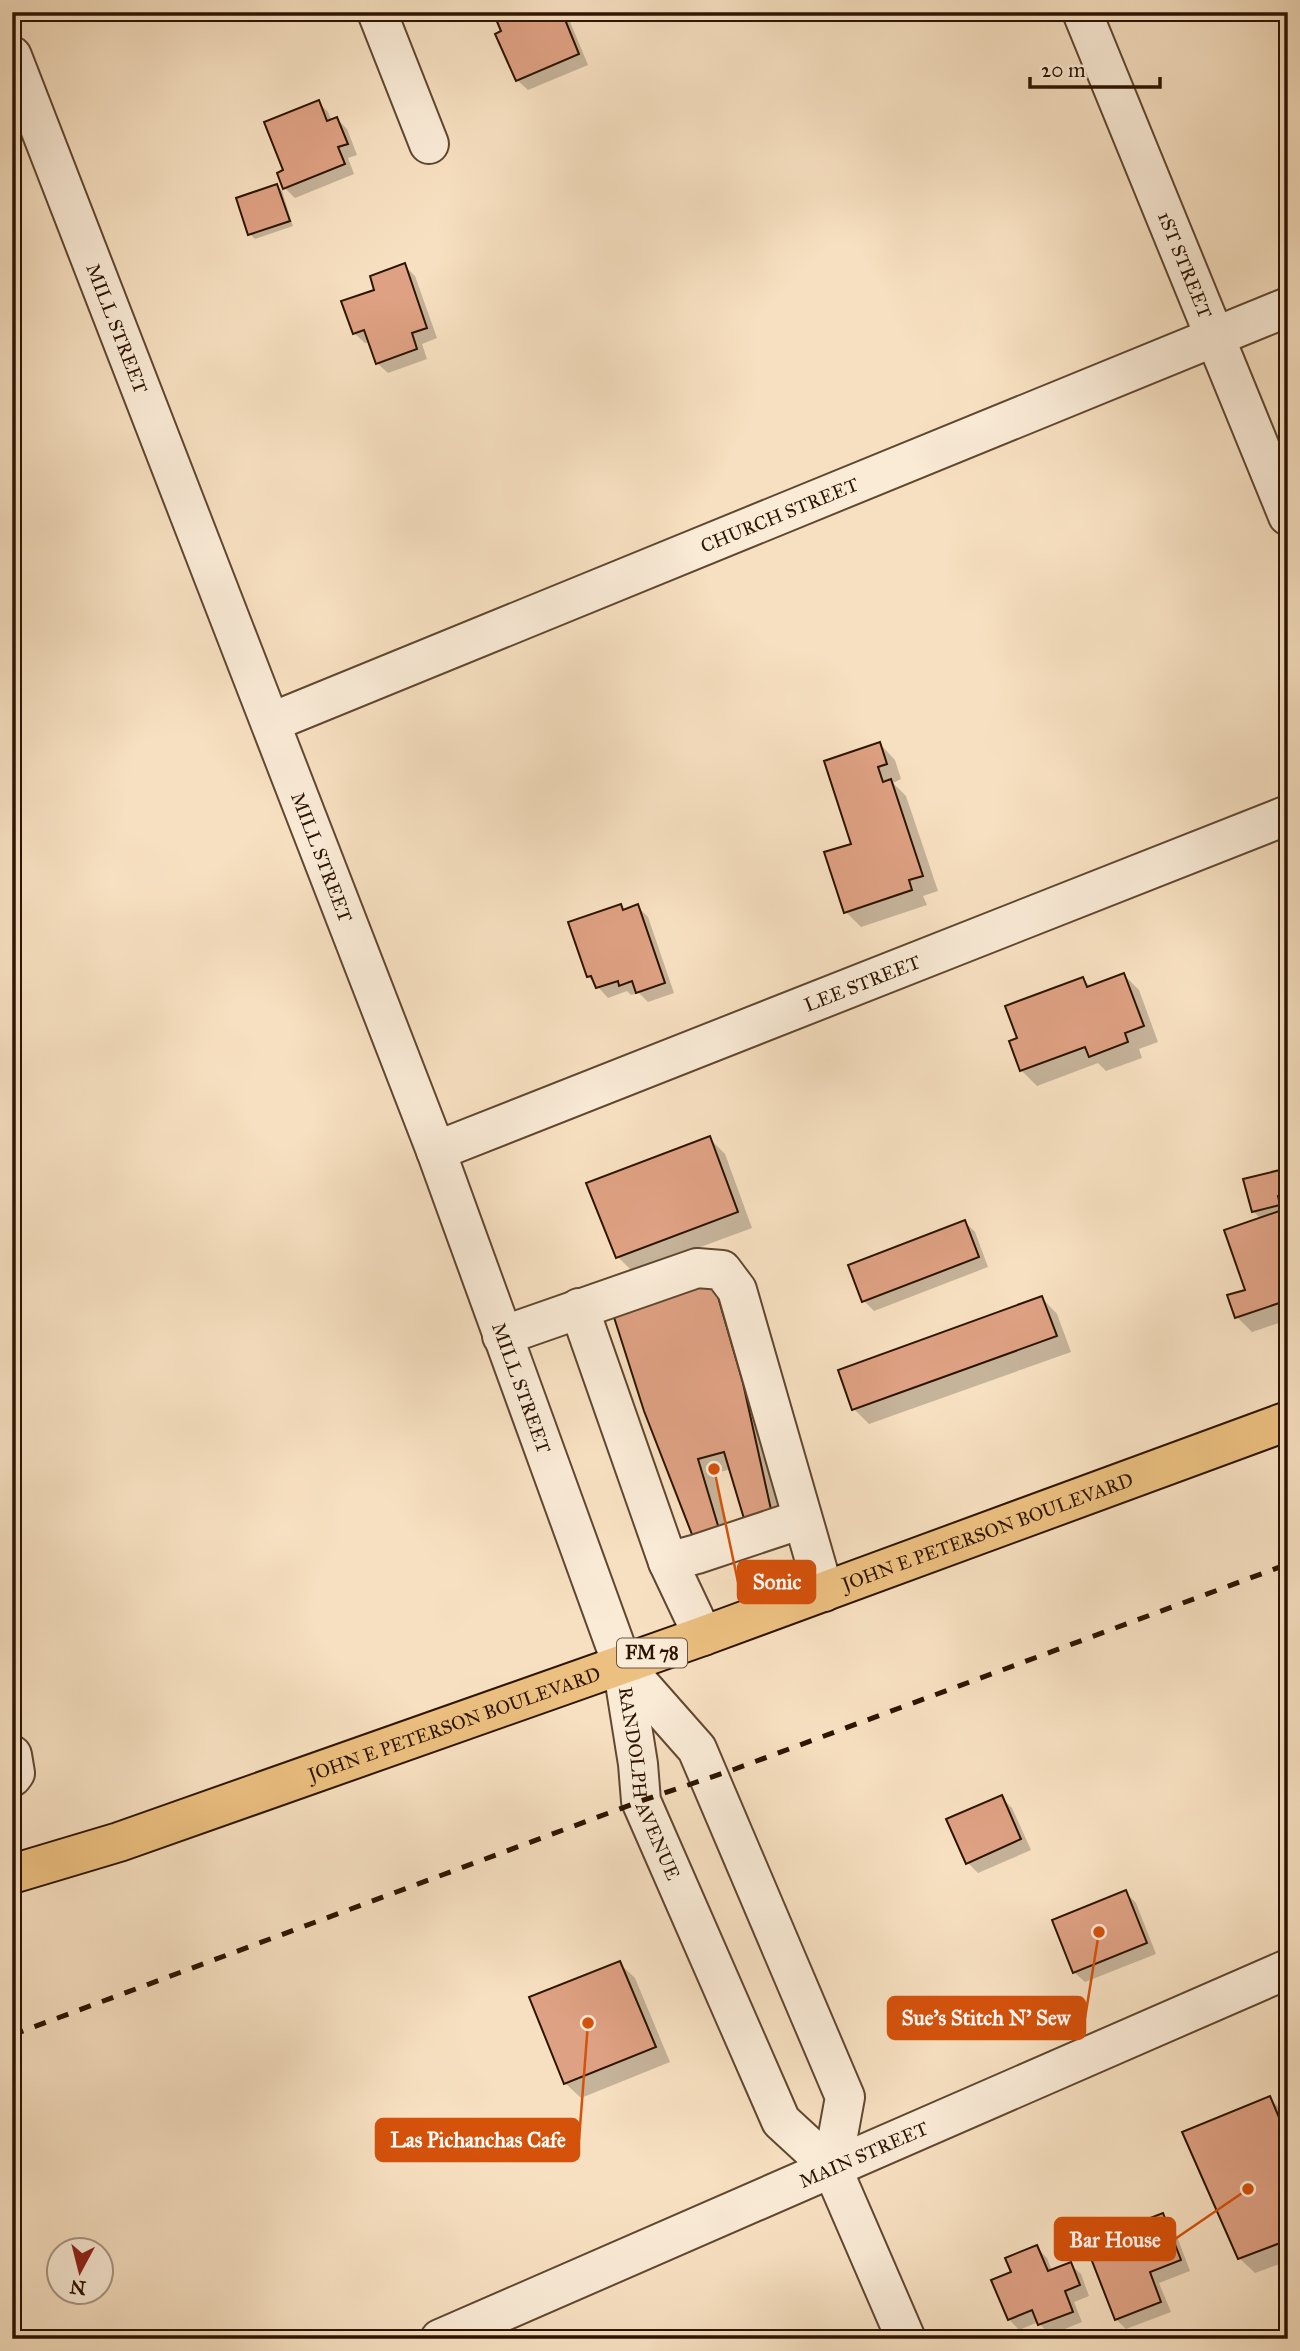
<svg xmlns="http://www.w3.org/2000/svg" width="1300" height="2351" font-family="'IM FELL Great Primer',serif">
	<style>
		.shadow { fill: #0003 }
		.building { fill: #dea183; stroke: #2d1400; stroke-width: 2 }
		.lines { fill: none; stroke-linecap: round; stroke-linejoin: round }
		.minor-casing { stroke: #604730; stroke-width: 42 }
		.major-casing { stroke: #2d1400; stroke-width: 42 }
		.minor { stroke: #faebd7; stroke-width: 38 }
		.major { stroke: #ecc080; stroke-width: 38 }
		.rail { stroke: #2d1400; stroke-width: 5; stroke-dasharray: 12 12; stroke-linecap: butt }
		.labels { text-anchor: middle; dominant-baseline: central; stroke-width: 7; stroke-linejoin: round; paint-order: stroke }
		.shield { fill: #faebd7; stroke: #6a5440; stroke-width: 2 }
		.shield-label { font-size: 18px; font-weight: bold; fill: #2d1400 }
		.street-label { font-size: 19px; fill: #2d1400; stroke: #faebd7 }
		.leader { fill: none; stroke: #d5520b; stroke-width: 2.5 }
		.callout-dot { fill: #d5520b; stroke: #faebd7; stroke-width: 2.5 }
		.callout { fill: #d5520b; stroke: #d5520b; stroke-width: 2.5 }
		.callout-label { font-size: 21px; text-anchor: middle; font-weight: bold; fill: #fff }
	</style>
	<rect width="100%" height="100%" fill="#f7e0c1"/>
	<filter id="stains"><feTurbulence type="fractalNoise" baseFrequency=".00286" numOctaves="4"/><feColorMatrix values="0 0 0 0 .2 0 0 0 0 .09 0 0 0 0 .02 0 0 0 .5 -.17"/></filter>
	<radialGradient id="worn" r=".72"><stop offset=".6" stop-color="#630" stop-opacity="0"/><stop offset="1" stop-color="#630" stop-opacity=".3"/></radialGradient>
	<g class="shadow">
		<polygon points="495,12 566,12 588,65 528,90 517,80 503,32"/>
		<polygon points="318,102 328,112 332,121 337,119 347,129 357,155 348,158 354,174 295,198 285,188 286,171"/>
		<polygon points="277,186 282,191 293,226 255,239 250,234"/>
		<polygon points="404,265 415,276 437,338 422,344 427,359 388,373 377,363 370,342 365,343 354,333 377,291"/>
		<polygon points="880,744 895,760 901,779 893,783 906,796 938,891 923,896 927,905 861,927 846,912 853,845"/>
		<polygon points="620,906 625,911 637,906 648,917 674,993 648,1002 639,993 631,995 627,991 608,998 588,976"/>
		<polygon points="1124,975 1139,990 1158,1042 1139,1049 1142,1058 1106,1071 1098,1063 1037,1086 1022,1071 1011,1042 1020,1039 1083,979 1091,987"/>
		<polygon points="709,1138 725,1154 752,1228 633,1272 618,1257"/>
		<polygon points="1288,1170 1288,1320 1252,1332 1237,1317 1248,1291 1261,1219 1253,1211"/>
		<polygon points="965,1222 975,1232 988,1267 874,1311 864,1301"/>
		<polygon points="714,1285 729,1301 786,1529 731,1469 713,1474 733,1544 710,1551 614,1312"/>
		<polygon points="1042,1298 1057,1314 1071,1352 869,1424 854,1409"/>
		<polygon points="1001,1797 1012,1808 1031,1850 978,1873 968,1863"/>
		<polygon points="1125,1892 1136,1903 1156,1954 1085,1982 1074,1972"/>
		<polygon points="619,1963 635,1978 670,2062 581,2098 565,2083"/>
		<polygon points="1269,2098 1285,2113 1288,2121 1288,2261 1255,2273 1239,2258"/>
		<polygon points="1162,2215 1173,2226 1190,2271 1159,2283 1171,2312 1126,2329 1116,2319"/>
		<polygon points="1036,2247 1047,2258 1052,2271 1070,2264 1081,2274 1089,2296 1074,2302 1082,2322 1050,2335 1038,2322 1019,2330 1009,2319 1013,2273"/>
	</g>
	<g class="building">
		<polygon points="493,12 562,12 579,54 516,81 495,34 501,31"/>
		<polygon points="319,100 327,121 337,117 348,144 338,147 345,164 283,189 277,173 283,170 264,122"/>
		<polygon points="277,184 290,221 248,235 236,198"/>
		<polygon points="405,263 427,328 412,333 417,349 376,364 364,330 353,334 341,301 374,290 370,276"/>
		<polygon points="880,742 887,764 878,767 883,782 891,779 923,876 909,880 912,890 844,913 824,852 851,844 824,761"/>
		<polygon points="621,904 623,910 638,904 665,983 636,993 632,981 619,986 618,981 596,988 591,976 587,977 568,922"/>
		<polygon points="1124,973 1144,1026 1125,1033 1128,1042 1089,1057 1085,1047 1020,1071 1009,1041 1017,1038 1005,1006 1083,977 1087,987"/>
		<polygon points="710,1136 738,1212 616,1258 586,1183"/>
		<polygon points="1288,1168 1288,1194 1278,1196 1280,1205 1252,1212 1243,1179"/>
		<polygon points="1288,1208 1288,1300 1235,1318 1227,1295 1245,1290 1224,1230"/>
		<polygon points="965,1220 979,1257 862,1302 848,1265"/>
		<polygon points="714,1283 743,1383 772,1514 745,1522 724,1452 698,1459 719,1529 693,1537 644,1411 612,1311"/>
		<polygon points="1042,1296 1057,1336 852,1410 838,1370"/>
		<polygon points="1002,1795 1021,1839 966,1864 946,1819"/>
		<polygon points="1126,1890 1147,1943 1073,1973 1052,1920"/>
		<polygon points="620,1961 656,2047 564,2084 529,1997"/>
		<polygon points="1270,2096 1288,2139 1288,2240 1238,2259 1182,2132"/>
		<polygon points="1163,2213 1181,2260 1150,2272 1161,2302 1115,2320 1085,2243"/>
		<polygon points="1037,2245 1048,2271 1071,2262 1080,2285 1065,2291 1073,2312 1038,2325 1032,2310 1008,2320 991,2280 1011,2272 1005,2258"/>
	</g>
	<g class="lines">
		<g class="minor-casing">
			<g id="minor">
				<polyline points="377,12 429,144"/>
				<path id="s1" d="M1082,12l206,504"/>
				<path id="s2" d="M12,56l424,1095 186,513 16,100 3,37 140,320 51,47 74,171"/>
				<path id="s3" d="M272,722l1016,-415"/>
				<path id="s4" d="M436,1151l852,-336"/>
				<polyline points="579,1308 668,1562"/>
				<polyline points="502,1336 697,1268 722,1270 737,1290 824,1592"/>
				<polyline points="703,1636 668,1562 697,1554 802,1519"/>
				<polyline points="622,1664 697,1749 845,2097 832,2168"/>
				<polyline points="12,1755 15,1773 12,1777"/>
				<path id="s5" d="M440,2339l848,-370"/>
			</g>
		</g>
		<g class="major-casing">
			<g id="major">
				<path id="s6" d="M12,1874l107,-32 584,-206 585,-215"/>
			</g>
		</g>
		<use href="#minor" class="minor"/>
		<use href="#major" class="major"/>
		<polyline class="rail" points="12,2035 641,1801 735,1769 1288,1564"/>
	</g>
	<g class="labels">
		<rect class="shield" x="617" y="1638.5" width="70" height="29" rx="5"/>
		<g class="shield-label">
			<text x="652" y="1653">FM 78</text>
		</g>
		<g class="street-label">
			<text stroke="none"><textPath href="#s1" startOffset="273">1ST STREET</textPath></text>
			<text stroke="none"><textPath href="#s2" startOffset="292">MILL STREET</textPath></text>
			<text stroke="none"><textPath href="#s3" startOffset="548">CHURCH STREET</textPath></text>
			<text stroke="none"><textPath href="#s2" startOffset="859">MILL STREET</textPath></text>
			<text stroke="none"><textPath href="#s4" startOffset="458">LEE STREET</textPath></text>
			<text stroke="none"><textPath href="#s2" startOffset="1426">MILL STREET</textPath></text>
			<text stroke="none"><textPath href="#s6" startOffset="1034">JOHN E PETERSON BOULEVARD</textPath></text>
			<text stroke="none"><textPath href="#s6" startOffset="467">JOHN E PETERSON BOULEVARD</textPath></text>
			<text stroke="none"><textPath href="#s2" startOffset="1843">RANDOLPH AVENUE</textPath></text>
			<text stroke="none"><textPath href="#s5" startOffset="462">MAIN STREET</textPath></text>
		</g>
	</g>
	<path class="leader" d="M714 1469L738 1582M1099 1932L1085 2018M588 2023L579 2140M1248 2189L1175 2239"/>
	<g class="callout-dot">
		<circle cx="714" cy="1469" r="7"/>
		<circle cx="1099" cy="1932" r="7"/>
		<circle cx="588" cy="2023" r="7"/>
		<circle cx="1248" cy="2189" r="7"/>
	</g>
	<g class="callout">
		<rect x="738" y="1561" width="77" height="42" rx="7"/>
		<rect x="888" y="1997" width="197" height="42" rx="7"/>
		<rect x="376" y="2119" width="203" height="42" rx="7"/>
		<rect x="1055" y="2218" width="120" height="42" rx="7"/>
	</g>
	<g class="callout-label">
		<text x="777" y="1589">Sonic</text>
		<text x="986" y="2025">Sue's Stitch N' Sew</text>
		<text x="478" y="2147">Las Pichanchas Cafe</text>
		<text x="1115" y="2247">Bar House</text>
	</g>
	<rect width="1300" height="2351" fill="none" stroke="#f7e0c1" stroke-width="42"/>
	<rect x="14" y="14" width="1272" height="2323" fill="none" stroke="#2d1400" stroke-width="3.5"/>
	<rect x="21" y="21" width="1258" height="2309" fill="none" stroke="#2d1400" stroke-width="2"/>
	<g transform="translate(80 2271) rotate(187)"><circle r="33" fill="#faebd7" stroke="#a89581" stroke-width="2"/>
	<path d="M0-5L12 26L0 18L-12 26Z" fill="#8f2418"/>
	<text y="-10" font-size="19" font-weight="bold" text-anchor="middle" fill="#2d1400">N</text>
	</g>
	<path d="M1030 77v10h130v-10" fill="none" stroke="#2d1400" stroke-width="3.5"/>
	<text x="1041" y="77" font-size="21" fill="#2d1400" stroke="#faebd7" stroke-width="5" paint-order="stroke">20 m</text>
	<rect width="100%" height="100%" filter="url(#stains)"/>
	<rect width="100%" height="100%" fill="url(#worn)"/>
</svg>
